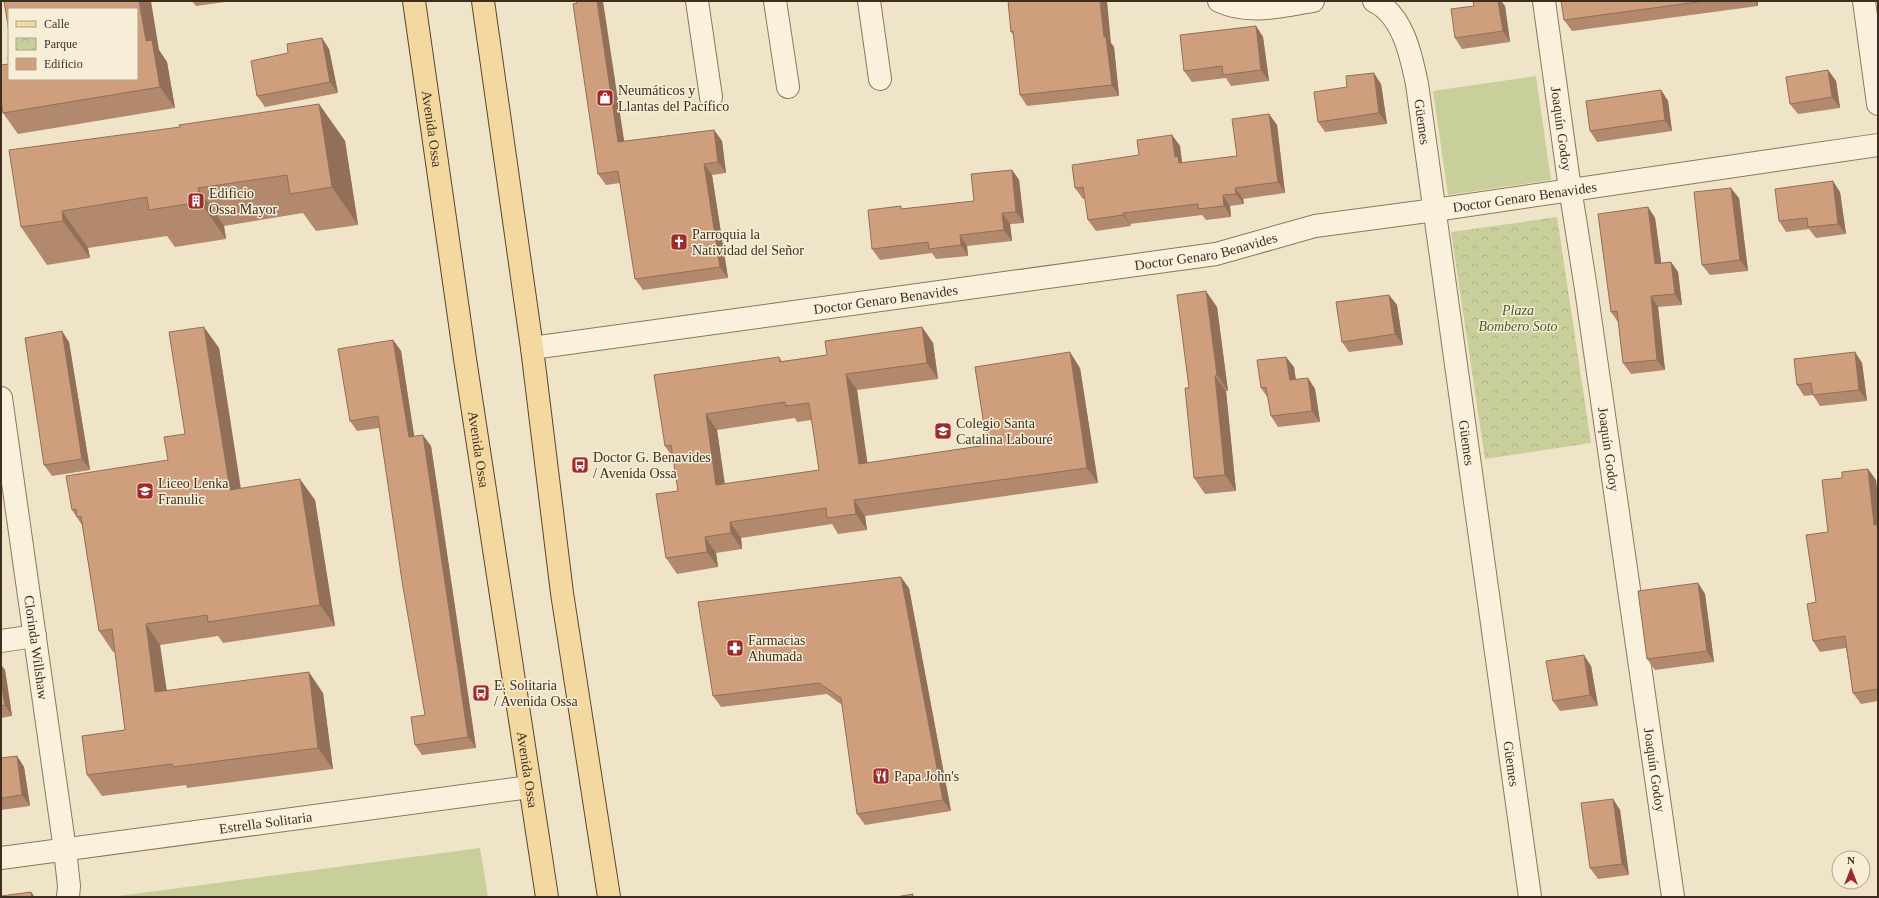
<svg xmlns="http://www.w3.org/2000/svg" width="1879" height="898" font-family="Georgia,serif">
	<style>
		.grass { fill: #c9cf9b }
		.park { fill: url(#park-crowns) }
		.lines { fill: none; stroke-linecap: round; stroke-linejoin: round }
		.minor-casing { stroke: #8d765c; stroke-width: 24 }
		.major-casing { stroke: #5b4430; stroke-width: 24 }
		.minor { stroke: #faf1dc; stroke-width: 22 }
		.major { stroke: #f3d9a0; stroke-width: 22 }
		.wall { fill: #b2896c; fill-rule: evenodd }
		.shaded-wall { fill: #916f58 }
		.building { fill: #cf9f7d; stroke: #916f58; fill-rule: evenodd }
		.labels { text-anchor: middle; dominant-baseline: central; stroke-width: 3; stroke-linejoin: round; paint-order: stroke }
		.poi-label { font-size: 14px; fill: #3d2e20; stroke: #f7eed8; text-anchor: start }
		.street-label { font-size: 14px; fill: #3d2e20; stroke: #f7eed8 }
		.park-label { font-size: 14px; font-style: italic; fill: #4d5a26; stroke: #f7eed8 }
	</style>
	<defs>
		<pattern id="park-crowns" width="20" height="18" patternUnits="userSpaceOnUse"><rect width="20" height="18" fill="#c9cf9b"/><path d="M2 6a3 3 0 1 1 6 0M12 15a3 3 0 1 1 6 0" fill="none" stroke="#aeb285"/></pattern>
	</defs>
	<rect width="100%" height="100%" fill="#f0e4c8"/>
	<g class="grass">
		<polygon points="1536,76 1551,180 1448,195 1433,91"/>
		<polygon points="480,848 488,897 111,897"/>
	</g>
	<polygon class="park" points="1557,217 1591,443 1485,459 1451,232"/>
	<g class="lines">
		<g class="minor-casing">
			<g id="minor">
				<polyline points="697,1 711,97"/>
				<polyline points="775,1 788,87"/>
				<polyline points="869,1 880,79"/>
				<path d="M1219,1c30,14 62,5 94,0"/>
				<path id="s1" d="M1374,1c29,14 37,54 43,83l113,813"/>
				<path id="s2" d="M1544,1l24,174 18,114 87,608"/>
				<polyline points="1864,1 1878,104"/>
				<path id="s3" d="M532,348l684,-94 99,-28 120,-16 443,-65"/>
				<path id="s4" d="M1,398l64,452 4,36 -1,11"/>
				<polyline points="1,641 35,636"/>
				<path id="s5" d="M1,858l529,-71"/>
			</g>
		</g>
		<g class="major-casing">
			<g id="major">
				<path id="s6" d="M414,1l51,358 82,538"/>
				<polyline points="483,1 532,348 562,593 609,897"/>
			</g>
		</g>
		<use href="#minor" class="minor"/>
		<use href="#major" class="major"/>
	</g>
	<g class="wall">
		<polygon points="192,1 232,1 196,6"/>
		<polygon points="1008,1 1111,43 1114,47 1119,96 1027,106 1020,95 1014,36 1011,32"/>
		<polygon points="1473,1 1501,1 1505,6 1510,42 1462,49 1455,38 1474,6"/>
		<polygon points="1561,1 1758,1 1758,6 1572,31 1564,20"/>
		<polygon points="577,3 624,141 714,130 722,141 726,173 712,175 728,278 643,290 635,279 620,183 606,185 598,174"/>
		<polygon points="1256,26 1263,37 1269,81 1231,86 1226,78 1192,82 1184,71"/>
		<polygon points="322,38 329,49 338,93 265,107 257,96 288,53"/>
		<polygon points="159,50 167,62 175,108 18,134 3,113 1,104 1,65"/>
		<polygon points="1828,70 1836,81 1840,108 1798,114 1790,104"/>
		<polygon points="1381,84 1387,124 1325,132 1318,122"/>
		<polygon points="1661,90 1668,101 1672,131 1597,142 1590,131"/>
		<polygon points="319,104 345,141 358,225 316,231 303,213 224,226 226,239 175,247 167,236 88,248 90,258 47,265 21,227 180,127"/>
		<polygon points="1269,114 1277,125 1285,193 1243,199 1244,204 1230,206 1231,217 1206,220 1202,215 1130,224 1131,226 1096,231 1088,220 1085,198 1083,199 1075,188 1139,155 1172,135 1180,146 1182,163 1237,156"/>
		<polygon points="1012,170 1019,180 1024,223 1010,224 1012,241 967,246 968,256 936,259 932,253 880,260 872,249 903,209 974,201"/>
		<polygon points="1840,192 1846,234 1816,238 1809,229 1786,232 1779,221"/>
		<polygon points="1739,198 1748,271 1710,275 1702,265"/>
		<polygon points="1648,207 1655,218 1661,263 1671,262 1678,272 1682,305 1658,307 1665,370 1631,374 1623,363 1618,322 1611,312"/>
		<polygon points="1389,295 1397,305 1403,345 1349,352 1342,342"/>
		<polygon points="1217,307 1228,391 1226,391 1236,491 1205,494 1194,478 1189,388"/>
		<path d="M922,327l11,16 5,36 -81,11 10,73 120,-18 93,-77 18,115 -233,33 2,14 -29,4 -6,-10 -91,14 1,11 -26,4 2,14 -41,7 -11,-16 12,-67 -5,-33 -8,-12 114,-89 3,4 45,-6zM795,418l2,4 15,-2 7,50 -94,14 -8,-54z"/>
		<polygon points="393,340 401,351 414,436 431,446 476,748 422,755 415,745 425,715 379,428 357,431 350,421"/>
		<polygon points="69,342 90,470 52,476 44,465"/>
		<polygon points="219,348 241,489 315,500 335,626 223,643 218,636 160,645 166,690 323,693 333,769 187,788 186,785 102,796 87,775 125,730 115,652 113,652 99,631 82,525 72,510 168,460 185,434"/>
		<polygon points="1855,352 1862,363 1867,401 1820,406 1813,395 1804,396 1797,385"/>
		<polygon points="1294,367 1296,380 1308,378 1315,389 1320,422 1278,427 1271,416 1268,398 1261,388"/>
		<polygon points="1868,469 1876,480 1878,499 1878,701 1861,704 1853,693 1846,648 1820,652 1813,641 1816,602 1842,478"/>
		<polygon points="1698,583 1705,594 1714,662 1655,670 1647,659"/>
		<polygon points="909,588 951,811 865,825 857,814 842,705 827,694 721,707 713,696"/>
		<polygon points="1,665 5,670 12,716 1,718"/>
		<polygon points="1591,666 1598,706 1560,711 1553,701"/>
		<polygon points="17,756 24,767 30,806 1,810 1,758"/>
		<polygon points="1613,799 1620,810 1629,875 1598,879 1590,868"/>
	</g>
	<g class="shaded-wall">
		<polygon points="139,1 151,1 159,50 167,62 175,108 160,87 146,41"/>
		<polygon points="597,1 603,1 626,153 618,142"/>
		<polygon points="1100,1 1107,1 1111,43 1114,47 1119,96 1112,85 1104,37"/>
		<polygon points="1498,1 1501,1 1505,6 1510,42 1503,31"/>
		<polygon points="1755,1 1758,1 1758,6"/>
		<polygon points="1256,26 1263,37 1269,81 1261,70"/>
		<polygon points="322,38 329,49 338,93 330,82"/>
		<polygon points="1828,70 1836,81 1840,108 1832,97"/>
		<polygon points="1374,73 1381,84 1387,124 1379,113"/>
		<polygon points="1661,90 1668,101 1672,131 1665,120"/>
		<polygon points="319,104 345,141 358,225 332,187"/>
		<polygon points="1269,114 1277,125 1285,193 1278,182"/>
		<polygon points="714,130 722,141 726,173 718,162"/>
		<polygon points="1172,135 1180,146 1182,162 1185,167 1179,163 1175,157"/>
		<polygon points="704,164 712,175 728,278 720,267"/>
		<polygon points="1012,170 1019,180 1024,223 1016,212"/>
		<polygon points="1833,181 1840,192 1846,234 1838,224"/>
		<polygon points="198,188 224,226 226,239 200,202"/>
		<polygon points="1235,188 1243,199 1244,204 1236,194"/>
		<polygon points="1731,188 1739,198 1748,271 1740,260"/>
		<polygon points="1223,195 1230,206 1231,217 1224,206"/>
		<polygon points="1648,207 1655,218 1663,274 1655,264"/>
		<polygon points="62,211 88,248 90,258 63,221"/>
		<polygon points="1002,213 1010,224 1012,241 1004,230"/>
		<polygon points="1123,213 1130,224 1131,226 1123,215"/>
		<polygon points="960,235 967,246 968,256 961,245"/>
		<polygon points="1671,262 1678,272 1682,305 1675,294"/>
		<polygon points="1206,291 1217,307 1228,391 1217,375"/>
		<polygon points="1389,295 1397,305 1403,345 1395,334"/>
		<polygon points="1651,296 1658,307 1665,370 1657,360"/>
		<polygon points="204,327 219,348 244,511 230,490"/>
		<polygon points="922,327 933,343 938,379 927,363"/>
		<polygon points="62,331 69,342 90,470 82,459"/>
		<polygon points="393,340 401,351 416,448 409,437"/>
		<polygon points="1070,352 1080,368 1098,483 1087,468"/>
		<polygon points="1855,352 1862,363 1867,401 1859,390"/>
		<polygon points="1286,357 1294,367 1297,391 1290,380"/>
		<polygon points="846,374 857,390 870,480 859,464"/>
		<polygon points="1215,376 1226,391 1236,491 1225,475"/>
		<polygon points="1308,378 1315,389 1320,422 1312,411"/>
		<polygon points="706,414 717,430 727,501 716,485"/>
		<polygon points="423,435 431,446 476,748 468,737"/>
		<polygon points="1868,469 1876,480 1878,499 1878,530 1874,525"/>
		<polygon points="300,479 315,500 335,626 320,605"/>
		<polygon points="854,500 865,516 867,530 856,514"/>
		<polygon points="730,522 741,538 742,549 731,533"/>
		<polygon points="705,537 716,553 718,567 707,552"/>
		<polygon points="901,577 909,588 951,811 943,800"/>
		<polygon points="1698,583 1705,594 1714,662 1707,651"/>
		<polygon points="146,624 160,645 170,712 155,692"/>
		<polygon points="1584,655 1591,666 1598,706 1590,695"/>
		<polygon points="1,665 5,670 12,716 5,705 1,682"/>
		<polygon points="309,672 323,693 333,769 318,748"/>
		<polygon points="17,756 24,767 30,806 22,795"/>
		<polygon points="1613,799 1620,810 1629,875 1622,864"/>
		<polygon points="31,892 35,897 32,897"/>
	</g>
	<g class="building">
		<polygon points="4,1 139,1 146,41 152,40 160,87 3,113 1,101 1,65 9,64 8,57 9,56 9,79 137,79 137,9 9,9 9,32"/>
		<polygon points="576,1 597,1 618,142 714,130 718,162 704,164 720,267 635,279 618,171 598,174 573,4 577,3"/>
		<polygon points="1008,1 1100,1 1104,37 1106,37 1112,85 1020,95 1013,31 1011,32"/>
		<polygon points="1473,1 1498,1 1503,31 1455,38 1451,9 1474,6"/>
		<polygon points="1561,1 1705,1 1564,20"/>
		<polygon points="1256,26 1261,70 1223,75 1222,66 1184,71 1180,35"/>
		<polygon points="322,38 330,82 257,96 251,61 288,53 287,44"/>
		<polygon points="1828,70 1832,97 1790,104 1786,77"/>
		<polygon points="1374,73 1379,113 1318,122 1314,92 1347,87 1346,76"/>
		<polygon points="1661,90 1665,120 1590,131 1586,101"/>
		<polygon points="319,104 332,187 290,194 287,175 198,188 200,202 149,210 147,197 62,211 63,221 21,227 9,150 180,127 179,125"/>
		<polygon points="1269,114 1278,182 1235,188 1236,194 1223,195 1224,206 1198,209 1198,204 1123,213 1123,215 1088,220 1083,187 1075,188 1072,165 1139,155 1137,140 1172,135 1175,157 1178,156 1179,163 1237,156 1232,119"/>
		<polygon points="1012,170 1016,212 1002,213 1004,230 960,235 961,245 929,249 928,242 872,249 868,210 901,206 901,209 974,201 971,174"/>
		<polygon points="1833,181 1838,224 1808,227 1807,218 1779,221 1775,189"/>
		<polygon points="1731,188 1740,260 1702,265 1694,192"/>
		<polygon points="1648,207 1655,264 1671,262 1675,294 1651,296 1657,360 1623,363 1617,311 1611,312 1598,214"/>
		<polygon points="1206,291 1217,375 1215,376 1225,475 1194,478 1185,388 1189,388 1177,295"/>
		<polygon points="1389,295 1395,334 1342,342 1336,302"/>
		<polygon points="204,327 230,490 300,479 320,605 208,622 207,615 146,624 155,692 309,672 318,748 173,767 172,764 87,775 82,736 125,730 112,629 99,631 81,516 77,517 76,509 72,510 66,476 168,460 164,437 185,434 169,332"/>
		<path d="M922,327l5,36 -81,11 13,90 128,-19 -12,-78 95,-15 17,116 -233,32 2,14 -29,4 -1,-10 -96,14 1,11 -26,4 2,15 -41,6 -10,-64 22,-3 -7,-46 -6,1 -11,-71 125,-18 1,5 47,-7 -2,-14zM785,402l1,4 23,-3 10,67 -103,15 -10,-71z"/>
		<polygon points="62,331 82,459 44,465 25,338"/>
		<polygon points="393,340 409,437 423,435 468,737 415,745 411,717 425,715 402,581 378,416 350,421 338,349"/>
		<polygon points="1855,352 1859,390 1813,395 1811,383 1797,385 1794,359"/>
		<polygon points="1286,357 1290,380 1308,378 1312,411 1271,416 1266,387 1261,388 1257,360"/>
		<polygon points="1868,469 1874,525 1878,524 1878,689 1853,693 1845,636 1813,641 1807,604 1816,602 1806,535 1828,532 1822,480 1842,478 1842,472"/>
		<polygon points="901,577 943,800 857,814 841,698 819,683 713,696 698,602"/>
		<polygon points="1698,583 1707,651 1647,659 1638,591"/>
		<polygon points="1584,655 1590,695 1553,701 1546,661"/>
		<polygon points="1,682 5,705 1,706"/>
		<polygon points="17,756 22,795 1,798 1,758"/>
		<polygon points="1613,799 1622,864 1590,868 1581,803"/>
		<polygon points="31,892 32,897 1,897 1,896"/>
		<polygon points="913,894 913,897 896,897"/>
	</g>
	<defs>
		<g id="shop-square" transform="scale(0.9)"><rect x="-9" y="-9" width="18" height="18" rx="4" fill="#9e2a2b" stroke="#f7eed8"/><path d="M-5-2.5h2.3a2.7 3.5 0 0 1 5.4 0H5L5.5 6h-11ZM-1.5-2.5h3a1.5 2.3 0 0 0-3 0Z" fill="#fff"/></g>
		<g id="building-square" transform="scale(0.9)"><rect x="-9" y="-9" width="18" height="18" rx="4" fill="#9e2a2b" stroke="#f7eed8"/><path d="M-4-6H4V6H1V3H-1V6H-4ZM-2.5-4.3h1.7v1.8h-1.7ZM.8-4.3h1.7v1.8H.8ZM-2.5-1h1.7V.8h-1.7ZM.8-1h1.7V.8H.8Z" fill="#fff"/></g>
		<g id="church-square" transform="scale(0.9)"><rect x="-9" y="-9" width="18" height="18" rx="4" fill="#9e2a2b" stroke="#f7eed8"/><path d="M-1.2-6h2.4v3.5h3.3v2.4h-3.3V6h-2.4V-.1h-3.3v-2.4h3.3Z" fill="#fff"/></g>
		<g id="school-square" transform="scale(0.9)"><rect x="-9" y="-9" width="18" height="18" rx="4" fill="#9e2a2b" stroke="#f7eed8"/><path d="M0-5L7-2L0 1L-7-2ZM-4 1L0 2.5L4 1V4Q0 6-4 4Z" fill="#fff"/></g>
		<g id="bus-square" transform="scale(0.9)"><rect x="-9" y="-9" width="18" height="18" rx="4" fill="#9e2a2b" stroke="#f7eed8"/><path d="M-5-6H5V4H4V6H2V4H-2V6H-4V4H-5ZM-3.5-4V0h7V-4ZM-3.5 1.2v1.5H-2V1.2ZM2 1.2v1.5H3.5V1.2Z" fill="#fff"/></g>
		<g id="pharmacy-square" transform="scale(0.9)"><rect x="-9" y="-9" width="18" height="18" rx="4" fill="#9e2a2b" stroke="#f7eed8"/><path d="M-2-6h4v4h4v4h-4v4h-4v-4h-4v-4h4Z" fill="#fff"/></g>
		<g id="restaurant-square" transform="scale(0.9)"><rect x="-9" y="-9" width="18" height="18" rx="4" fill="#9e2a2b" stroke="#f7eed8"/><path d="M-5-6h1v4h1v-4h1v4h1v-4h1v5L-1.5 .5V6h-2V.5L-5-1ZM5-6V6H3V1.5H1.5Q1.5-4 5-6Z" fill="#fff"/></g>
	</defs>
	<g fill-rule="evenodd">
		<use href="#shop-square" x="605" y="98"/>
		<use href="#building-square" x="196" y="201"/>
		<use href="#church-square" x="679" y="242"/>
		<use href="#school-square" x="943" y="431"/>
		<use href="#bus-square" x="580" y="465"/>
		<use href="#school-square" x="145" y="491"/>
		<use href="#pharmacy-square" x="735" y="648"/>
		<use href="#bus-square" x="481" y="693"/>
		<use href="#restaurant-square" x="881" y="776"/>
	</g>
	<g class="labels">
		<g class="poi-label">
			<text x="618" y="90">Neumáticos y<tspan x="618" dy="16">Llantas del Pacífico</tspan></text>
			<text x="209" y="193">Edificio<tspan x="209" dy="16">Ossa Mayor</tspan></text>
			<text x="692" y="234">Parroquia la<tspan x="692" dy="16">Natividad del Señor</tspan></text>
			<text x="956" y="423">Colegio Santa<tspan x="956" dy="16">Catalina Labouré</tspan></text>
			<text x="593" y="457">Doctor G. Benavides<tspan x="593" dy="16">/ Avenida Ossa</tspan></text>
			<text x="158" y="483">Liceo Lenka<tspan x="158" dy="16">Franulic</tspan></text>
			<text x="748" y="640">Farmacias<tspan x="748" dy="16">Ahumada</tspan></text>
			<text x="494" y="685">E. Solitaria<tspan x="494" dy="16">/ Avenida Ossa</tspan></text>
			<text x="894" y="776">Papa John's</text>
		</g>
		<g class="street-label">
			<text stroke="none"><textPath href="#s1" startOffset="135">Güemes</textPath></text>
			<text stroke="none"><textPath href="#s2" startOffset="129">Joaquín Godoy</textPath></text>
			<text stroke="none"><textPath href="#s6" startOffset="129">Avenida Ossa</textPath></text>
			<text stroke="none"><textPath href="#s3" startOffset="1005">Doctor Genaro Benavides</textPath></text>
			<text stroke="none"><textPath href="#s3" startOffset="681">Doctor Genaro Benavides</textPath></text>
			<text stroke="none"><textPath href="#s3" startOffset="357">Doctor Genaro Benavides</textPath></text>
			<text stroke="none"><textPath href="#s1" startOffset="459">Güemes</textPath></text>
			<text stroke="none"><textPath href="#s6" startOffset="453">Avenida Ossa</textPath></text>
			<text stroke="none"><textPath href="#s2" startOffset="453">Joaquín Godoy</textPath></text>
			<text stroke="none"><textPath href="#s4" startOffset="252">Clorinda Willshaw</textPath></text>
			<text stroke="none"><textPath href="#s1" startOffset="783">Güemes</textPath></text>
			<text stroke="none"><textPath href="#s6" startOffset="777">Avenida Ossa</textPath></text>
			<text stroke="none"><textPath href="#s2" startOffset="777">Joaquín Godoy</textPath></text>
			<text stroke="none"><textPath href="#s5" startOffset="267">Estrella Solitaria</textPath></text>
		</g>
		<g class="park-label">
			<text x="1518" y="310">Plaza<tspan x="1518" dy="16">Bombero Soto</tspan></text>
		</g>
	</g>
	<rect width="1879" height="898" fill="none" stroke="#3d2e20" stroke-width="4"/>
	<rect x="8" y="8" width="130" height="72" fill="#f7eed8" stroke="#ada18e"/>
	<rect x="16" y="21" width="20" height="6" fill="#f3d9a0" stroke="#ada18e"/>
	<text x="44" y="28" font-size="12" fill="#3d2e20">Calle</text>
	<rect x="16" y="38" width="20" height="12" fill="url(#park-crowns)" stroke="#ada18e"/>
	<text x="44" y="48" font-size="12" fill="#3d2e20">Parque</text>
	<rect x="16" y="58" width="20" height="12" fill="#cf9f7d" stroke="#ada18e"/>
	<text x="44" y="68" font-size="12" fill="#3d2e20">Edificio</text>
	<g transform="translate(1851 870)"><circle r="19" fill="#f7eed8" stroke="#ada18e"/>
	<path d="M0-3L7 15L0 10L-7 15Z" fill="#9e2a2b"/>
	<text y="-6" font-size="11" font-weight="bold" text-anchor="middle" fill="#3d2e20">N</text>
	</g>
</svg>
